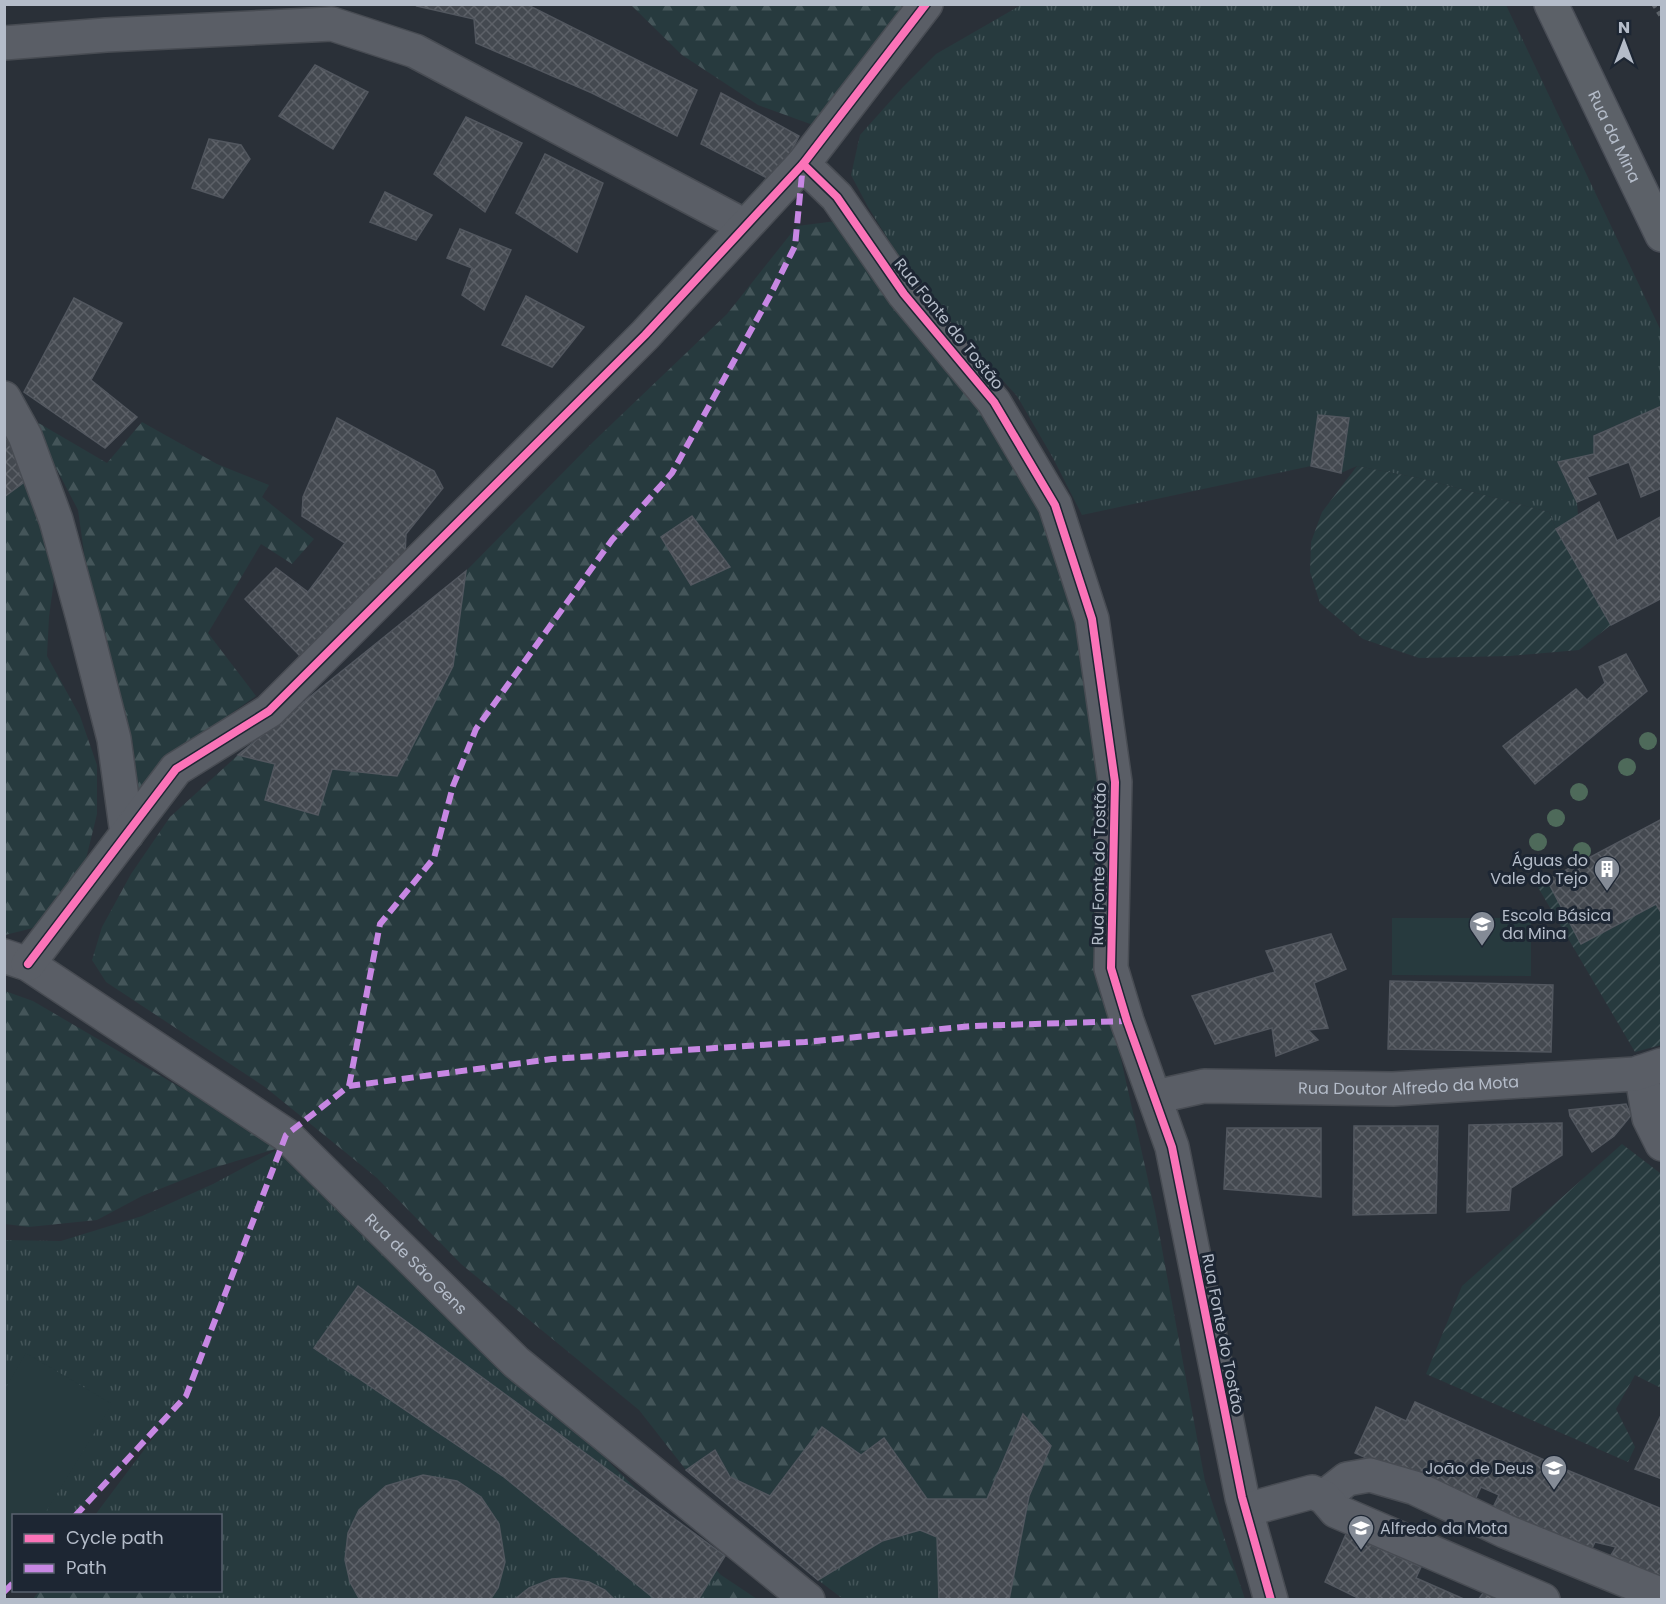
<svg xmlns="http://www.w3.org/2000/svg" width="1666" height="1604" font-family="Poppins,sans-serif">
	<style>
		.grass { fill: url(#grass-tufts) }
		.forest { fill: url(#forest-firs) }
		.garden { fill: url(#garden-furrows) }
		.pitch { fill: #273a3e }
		.building { fill: url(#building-cross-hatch); stroke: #52575f; stroke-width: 1.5 }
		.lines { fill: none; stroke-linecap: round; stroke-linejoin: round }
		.minor-casing { stroke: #484c53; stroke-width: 36 }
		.major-casing { stroke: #484c55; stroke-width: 36 }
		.path { stroke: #5d636a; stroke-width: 4; stroke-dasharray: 4.5 4.5; stroke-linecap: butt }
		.minor { stroke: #5a5e66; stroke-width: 33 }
		.major { stroke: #5c6168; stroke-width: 33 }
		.quiet { stroke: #c787e3; stroke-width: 6; stroke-dasharray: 12 6; stroke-linecap: butt }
		.cycleway-casing { stroke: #1d2633; stroke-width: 11 }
		.cycleway { stroke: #fb73b8; stroke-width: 8 }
		.tree { fill: #4e6a5a }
		.labels { text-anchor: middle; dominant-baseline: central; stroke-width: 6; stroke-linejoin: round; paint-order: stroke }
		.street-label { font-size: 16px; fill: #b4bcc9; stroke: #1d2633 }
		.poi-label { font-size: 16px; fill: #b4bcc9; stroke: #1d2633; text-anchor: end }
	</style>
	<defs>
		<pattern id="grass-tufts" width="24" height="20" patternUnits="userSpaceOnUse" patternTransform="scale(1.5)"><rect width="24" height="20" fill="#273a3e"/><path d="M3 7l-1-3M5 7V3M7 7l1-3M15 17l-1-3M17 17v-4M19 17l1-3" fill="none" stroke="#445559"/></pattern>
		<pattern id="forest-firs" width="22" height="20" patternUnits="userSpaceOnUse" patternTransform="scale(1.5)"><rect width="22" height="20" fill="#273a3e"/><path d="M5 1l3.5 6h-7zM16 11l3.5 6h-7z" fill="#445559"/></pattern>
		<pattern id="garden-furrows" width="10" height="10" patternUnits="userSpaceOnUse" patternTransform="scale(1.5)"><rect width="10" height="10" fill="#273a3e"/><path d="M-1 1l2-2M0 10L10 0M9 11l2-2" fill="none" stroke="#445559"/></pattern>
		<pattern id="building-cross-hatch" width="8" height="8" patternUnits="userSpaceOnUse" patternTransform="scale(1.5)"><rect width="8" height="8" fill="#444950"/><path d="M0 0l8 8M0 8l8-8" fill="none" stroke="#5d6168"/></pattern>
	</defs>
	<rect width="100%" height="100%" fill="#2a3038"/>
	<g class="grass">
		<polygon points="1021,5 1506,5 1661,331 1661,406 1594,435 1594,454 1558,462 1577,502 1578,515 1556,529 1549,512 1419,478 1357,466 1341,473 1349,419 1318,415 1311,466 1082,515 1053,458 1017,396 973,348 928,303 868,207 851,175 860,135 903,87 936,54"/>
		<polygon points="286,1135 721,1575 702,1600 188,1599 170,1591 220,1590 220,1516 95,1515 180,1402 75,1515 14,1516 13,1582 5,1592 5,1240 61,1241 142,1216 213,1184 282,1147"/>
		<polygon points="920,1530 937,1537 939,1599 843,1599 818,1580 882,1541"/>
	</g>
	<g class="forest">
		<polygon points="631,5 911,5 813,125 758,105 682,55"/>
		<polygon points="852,219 994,402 1092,619 1110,1010 1155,1211 1205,1481 1245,1599 1009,1599 1029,1496 1051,1446 1024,1414 987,1499 927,1499 884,1438 861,1455 822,1427 770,1496 730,1477 715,1450 686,1470 639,1410 461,1264 377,1178 265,1087 106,982 92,960 102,927 131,874 170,817 238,755 275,764 265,800 318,815 332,769 397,776 453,666 466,571 594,441 727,314 797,226"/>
		<polygon points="30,418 107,463 142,422 217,464 269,485 262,497 314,539 292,564 261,544 208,633 256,696 169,757 139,796 133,744 88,581 78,510"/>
		<polygon points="31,477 56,565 49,617 47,656 80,716 97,765 97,814 85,863 62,895 33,928 5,935 4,497"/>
		<polygon points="5,991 33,1001 282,1147 210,1169 142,1196 97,1220 29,1227 5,1224"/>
		<polygon points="721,1575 757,1599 701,1599"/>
		<polygon points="39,1591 170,1591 188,1599 33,1599"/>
	</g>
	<g class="garden">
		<polygon points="1357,466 1419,478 1549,512 1556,529 1611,625 1579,650 1510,656 1419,658 1363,639 1320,603 1310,572 1311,542 1322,512"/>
		<polygon points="1547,880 1581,944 1656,904 1662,914 1661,1045 1635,1052 1536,884"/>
		<polygon points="1622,1144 1660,1173 1662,1176 1661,1388 1635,1375 1616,1409 1635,1447 1628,1462 1426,1374 1462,1286"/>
	</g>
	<g class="pitch">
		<polygon points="1392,918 1531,918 1531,976 1392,975"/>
		<polygon points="26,1353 112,1404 44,1515 14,1516 13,1567 5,1580 5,1389"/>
	</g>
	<g class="building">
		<polygon points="419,4 526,4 697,90 677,136 592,93 476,43 474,19 417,6"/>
		<polygon points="315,65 368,92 333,149 279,116"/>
		<polygon points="721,93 799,136 775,182 701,144"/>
		<polygon points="466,117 522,143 485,212 434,174"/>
		<polygon points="209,139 241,145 250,159 223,198 192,188"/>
		<polygon points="545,154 603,183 577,252 516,213"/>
		<polygon points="385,192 432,215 416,240 370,222"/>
		<polygon points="460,229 511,250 484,310 462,295 472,268 447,258"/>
		<polygon points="526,296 584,327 552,367 502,345"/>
		<polygon points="74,298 122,323 91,380 137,417 105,448 24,392"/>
		<polygon points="1662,406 1662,488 1641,497 1629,462 1587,477 1596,494 1577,502 1558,462 1594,454 1594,436"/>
		<polygon points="1318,415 1349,418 1341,473 1311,466"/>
		<polygon points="337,418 434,471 443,488 406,534 405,556 300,656 245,599 276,568 308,592 345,543 302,516 303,497"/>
		<polygon points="4,422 31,477 4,497"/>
		<polygon points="1599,502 1617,541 1662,516 1662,598 1611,625 1556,529"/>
		<polygon points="692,516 730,567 691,585 661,537"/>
		<polygon points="466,571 453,666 397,776 332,769 318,815 265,800 275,764 238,755"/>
		<polygon points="1626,654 1647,691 1535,784 1503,746 1576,689 1587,700 1605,683 1599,667"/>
		<polygon points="1662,819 1662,914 1656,904 1581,944 1547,880"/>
		<polygon points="1331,934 1346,969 1314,983 1328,1028 1308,1030 1318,1040 1276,1056 1272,1028 1215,1044 1192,996 1275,972 1266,951"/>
		<polygon points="1390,981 1553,985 1551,1052 1388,1049"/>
		<polygon points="1626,1104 1631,1115 1628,1119 1614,1136 1592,1152 1570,1116 1569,1110"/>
		<polygon points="1562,1123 1562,1155 1511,1188 1509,1210 1467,1212 1469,1125"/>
		<polygon points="1354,1126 1438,1126 1436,1213 1353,1215"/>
		<polygon points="1227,1128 1321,1128 1321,1197 1224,1189"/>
		<polygon points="358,1286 725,1556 698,1600 656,1600 504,1477 314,1348"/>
		<polygon points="1415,1402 1562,1468 1662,1509 1662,1585 1605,1565 1616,1547 1595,1542 1586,1561 1489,1516 1499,1495 1481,1487 1472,1506 1355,1453 1376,1407 1406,1421"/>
		<polygon points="1662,1413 1662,1479 1635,1469"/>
		<polygon points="1023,1414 1051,1446 1029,1496 1009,1600 939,1600 937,1537 920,1530 882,1541 818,1580 686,1470 715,1450 730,1477 770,1496 822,1427 861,1455 884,1438 927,1499 987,1499"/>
		<polygon points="423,1475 457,1481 481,1497 499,1524 505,1562 498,1588 490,1600 360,1600 350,1582 345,1560 348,1533 359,1510 386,1486"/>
		<polygon points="1346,1534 1421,1567 1416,1578 1466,1600 1362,1600 1325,1582"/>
		<polygon points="565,1578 589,1582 605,1590 615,1600 514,1600 529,1588 552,1579"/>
		<polygon points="1484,1592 1501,1600 1478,1600"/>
	</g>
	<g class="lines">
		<g class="minor-casing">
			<g id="minor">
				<polyline points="4,43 106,35 332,24 415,51 745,226"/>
				<polyline points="803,164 837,197 904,294 994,402 1055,505 1092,619 1115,782 1111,968 1127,1021 1172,1147 1242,1497 1271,1600"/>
				<polyline points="4,398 25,436 56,520 83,618 114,739 127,834"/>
				<path id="s1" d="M4,956l24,8 258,171 230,227 292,238"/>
				<polyline points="28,964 176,769 269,711 645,335 803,164 926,4"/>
				<polyline points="1641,1072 1649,1118 1662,1144"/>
				<path id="s2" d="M1155,1097l49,-11 189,3 242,-15 27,-9"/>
				<polyline points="1324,1497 1347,1479 1370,1475 1415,1488 1505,1531 1662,1595"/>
				<polyline points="1246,1510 1312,1492 1324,1497 1336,1511 1543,1600"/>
			</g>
		</g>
		<g class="major-casing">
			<g id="major">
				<path id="s3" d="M1551,4l111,231"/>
			</g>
		</g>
		<polyline class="path" points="1653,4 1662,18"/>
		<use href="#minor" class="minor"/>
		<use href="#major" class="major"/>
		<g class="quiet">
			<polyline points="349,1086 380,924 434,858 453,786 476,729 612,540 672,473 771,294 795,246 803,164"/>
			<polyline points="75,1516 186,1396 286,1135 349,1086 552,1059 805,1042 972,1026 1127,1021"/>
			<polyline points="4,1592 14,1582"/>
		</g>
		<g class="cycleway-casing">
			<g id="cycleway">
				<polyline points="803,164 837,197 904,294 994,402 1055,505 1092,619 1115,782 1111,968 1127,1021 1172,1147 1242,1497 1271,1600"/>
				<polyline points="28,964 176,769 269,711 645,335 803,164 926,4"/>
			</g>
		</g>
		<use href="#cycleway" class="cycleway"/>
	</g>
	<g class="tree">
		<circle cx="1648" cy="741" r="9"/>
		<circle cx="1627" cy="767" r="9"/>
		<circle cx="1579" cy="792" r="9"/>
		<circle cx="1556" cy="818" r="9"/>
		<circle cx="1538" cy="842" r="9"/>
		<circle cx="1582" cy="851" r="9"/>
	</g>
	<defs>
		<g id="building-pin" transform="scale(1.35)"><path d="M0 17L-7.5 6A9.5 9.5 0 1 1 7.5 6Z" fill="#848b96" stroke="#1d2633"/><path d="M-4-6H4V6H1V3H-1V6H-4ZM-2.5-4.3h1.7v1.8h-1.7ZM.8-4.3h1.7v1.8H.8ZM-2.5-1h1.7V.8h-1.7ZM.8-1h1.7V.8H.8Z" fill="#fff"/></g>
		<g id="school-pin" transform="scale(1.35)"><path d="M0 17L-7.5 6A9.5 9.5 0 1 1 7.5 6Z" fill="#848b96" stroke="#1d2633"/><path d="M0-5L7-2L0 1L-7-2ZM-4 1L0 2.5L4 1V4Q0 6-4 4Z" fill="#fff"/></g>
	</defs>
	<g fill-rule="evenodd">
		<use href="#building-pin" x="1607" y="869"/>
		<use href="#school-pin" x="1482" y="924"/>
		<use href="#school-pin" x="1554" y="1468"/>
		<use href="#school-pin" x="1361" y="1528"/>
	</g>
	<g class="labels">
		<g class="street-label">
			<text stroke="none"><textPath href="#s3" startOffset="147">Rua da Mina</textPath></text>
			<text transform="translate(949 324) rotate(51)">Rua Fonte do Tostão</text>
			<text transform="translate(1099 864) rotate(-89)">Rua Fonte do Tostão</text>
			<text stroke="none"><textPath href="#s2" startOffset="255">Rua Doutor Alfredo da Mota</textPath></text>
			<text stroke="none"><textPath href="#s1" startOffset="518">Rua de São Gens</textPath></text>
			<text transform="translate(1223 1334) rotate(79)">Rua Fonte do Tostão</text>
		</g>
		<g class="poi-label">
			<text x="1588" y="860">Águas do<tspan x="1588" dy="18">Vale do Tejo</tspan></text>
			<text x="1502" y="915" text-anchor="start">Escola Básica<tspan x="1502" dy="18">da Mina</tspan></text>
			<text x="1534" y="1468">João de Deus</text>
			<text x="1380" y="1528" text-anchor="start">Alfredo da Mota</text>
		</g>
	</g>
	<rect width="1666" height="1604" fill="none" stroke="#b4bcc9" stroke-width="12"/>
	<rect x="12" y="1514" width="210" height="78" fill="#1d2633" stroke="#59626f" stroke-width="1.5"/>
	<rect x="24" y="1534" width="30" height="9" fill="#fb73b8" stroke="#59626f" stroke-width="1.5"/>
	<text x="66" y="1544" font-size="18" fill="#b4bcc9">Cycle path</text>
	<rect x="24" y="1564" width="30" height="9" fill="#c787e3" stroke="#59626f" stroke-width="1.5"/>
	<text x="66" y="1574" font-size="18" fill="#b4bcc9">Path</text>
	<g transform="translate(1624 42)" stroke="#1d2633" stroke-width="4.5" paint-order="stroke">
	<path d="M0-4.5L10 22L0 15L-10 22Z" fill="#b4bcc9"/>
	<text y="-9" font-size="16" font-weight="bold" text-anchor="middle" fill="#b4bcc9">N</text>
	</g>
</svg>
